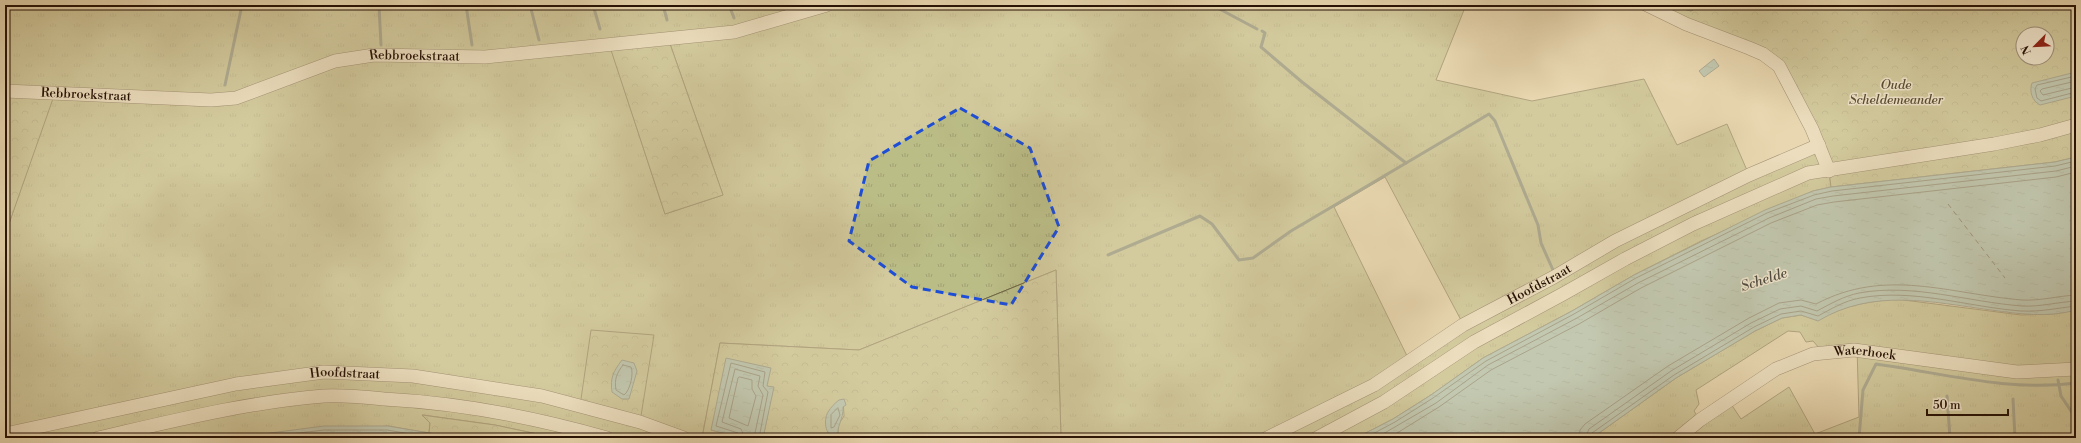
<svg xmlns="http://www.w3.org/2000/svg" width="2081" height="443" font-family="'Libre Bodoni',serif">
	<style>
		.grass { fill: url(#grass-tufts); stroke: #706746; fill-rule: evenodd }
		.forest { fill: url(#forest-crowns); stroke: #706746; fill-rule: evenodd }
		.water { fill: url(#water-ripples); stroke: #6a756c }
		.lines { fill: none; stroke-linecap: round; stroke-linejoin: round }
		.shore { stroke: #5f645b; stroke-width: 1 }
		.stream { stroke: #6a756c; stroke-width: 3 }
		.ferry { stroke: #4e4b41; stroke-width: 1; stroke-dasharray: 5 4; stroke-linecap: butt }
		.minor-casing { stroke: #564230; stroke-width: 14 }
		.minor { stroke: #f0e5cc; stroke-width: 13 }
		.marked { fill: none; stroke: #1d4ed8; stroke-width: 3; stroke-dasharray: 8 5; stroke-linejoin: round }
		.labels { text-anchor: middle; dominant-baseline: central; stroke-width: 3; stroke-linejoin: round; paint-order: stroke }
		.street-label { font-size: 13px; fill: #261105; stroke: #f0e5cc }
		.park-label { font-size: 13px; font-style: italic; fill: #5a4d32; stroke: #f0e5cc }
		.water-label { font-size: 14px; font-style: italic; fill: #4e4b41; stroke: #f0e5cc }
	</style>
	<defs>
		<pattern id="grass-tufts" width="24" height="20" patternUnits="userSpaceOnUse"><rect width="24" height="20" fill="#bbbd87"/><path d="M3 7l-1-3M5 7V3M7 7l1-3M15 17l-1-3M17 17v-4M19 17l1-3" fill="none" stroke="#a1a173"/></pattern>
		<pattern id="forest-crowns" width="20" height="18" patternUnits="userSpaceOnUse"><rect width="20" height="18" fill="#bbbd87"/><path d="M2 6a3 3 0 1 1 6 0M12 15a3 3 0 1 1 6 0" fill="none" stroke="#a1a173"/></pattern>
		<pattern id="water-ripples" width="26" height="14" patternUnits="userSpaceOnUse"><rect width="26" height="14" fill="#98b8b1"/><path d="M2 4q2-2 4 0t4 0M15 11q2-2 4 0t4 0" fill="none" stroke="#839d97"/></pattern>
	</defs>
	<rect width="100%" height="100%" fill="#e8d7b0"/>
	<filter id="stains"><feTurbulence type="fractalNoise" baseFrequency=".005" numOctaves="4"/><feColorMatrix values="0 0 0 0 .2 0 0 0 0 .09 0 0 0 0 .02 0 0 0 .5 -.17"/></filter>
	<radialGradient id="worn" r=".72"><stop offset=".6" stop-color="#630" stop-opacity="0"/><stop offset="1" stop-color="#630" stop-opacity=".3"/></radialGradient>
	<g class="grass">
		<path d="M5,5h1461l-30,75 96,21 112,-22 33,66 50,-21 22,51 70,-30 10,26 2,16 -18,4 -112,50 -67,34 -62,36 -89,47 -52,37 -38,24 -37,19h-295l-5,-168 -197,80 -139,-7 -18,95h-146l-61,-13 -72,-10 7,8 -1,10 -41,-7 -156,12h-227v-203l49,-142 -49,-2zM669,41l54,154 -58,19 -55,-168zM1385,177l77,145 -53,38 -75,-153z"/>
		<path d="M1896,299l125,16 30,-1 25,-4v128h-484l84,-60 79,-47 27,-13 19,-3 17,5c27,-15 48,-18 78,-21zM1788,331l12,1 6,10 7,-1 7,8 37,-2 2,70 -44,17 -26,-47 -48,32 -12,-18 -29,19 -6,-9 5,-7 -3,-14z"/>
	</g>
	<g class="forest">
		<path d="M1647,5h32l1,3 11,3 7,-4 33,-2h345v152l-21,5 -224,25 -2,-16 -49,-106zM2023,34h24v24h-24z"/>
		<polygon points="669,41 723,195 665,214 610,47"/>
		<polygon points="5,91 55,93 5,235"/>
		<path d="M1056,270l5,168h-223v-13l6,-9 -1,-17c-9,13 -25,26 -9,39h-71l10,-50 -6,-2 -56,44 32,8h-41l18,-95 139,7z"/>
		<polygon points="591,330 654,335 640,422 580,406"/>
		<polygon points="422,415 495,425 556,438 459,438 429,433 430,423"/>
	</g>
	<g class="water">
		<polygon points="1679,5 1731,5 1698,7 1691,11 1680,8"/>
		<polygon points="1714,59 1719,66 1704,77 1699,71"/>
		<path d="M2076,72v24l-36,9c-8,-4 -11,-14 -8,-22z"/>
		<path d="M2076,157v153c-28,8 -57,4 -85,0 -60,-8 -118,-22 -173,11l-17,-6 -19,3 -27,13 -79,47 -84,60h-236l37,-19 38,-24 52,-37 89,-47 62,-36 131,-65 48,-19 18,-4 224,-25z"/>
		<polygon points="726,358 771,368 767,386 774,387 763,438 743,438 711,430"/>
		<path d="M622,360l12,3 3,8 -8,28h-7l-10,-7c-2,-14 1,-20 10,-32z"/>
		<path d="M844,399l2,6 -3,2c1,12 -7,19 -5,31 -13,0 -15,-17 -10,-26 3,-5 7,-9 11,-12z"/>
		<polygon points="324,426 388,426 459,438 232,438"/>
	</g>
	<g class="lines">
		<g class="shore">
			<polyline points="2076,76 2037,85 2035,89 2037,98 2041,101 2076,92"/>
			<polyline points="2076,81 2042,89 2040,91 2043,95 2076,87"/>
			<path d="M623,365l8,2c3,6 -1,24 -7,28l-8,-5c-2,-11 1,-17 7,-25z"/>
			<polygon points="740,377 752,380 752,389 756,396 748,426 729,418 738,378"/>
			<polygon points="838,408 840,415 834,427 831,428 831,415"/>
			<polyline points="258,438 324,430 387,430 434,438"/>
			<path d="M301,438c33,-4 69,-5 102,0"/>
			<polyline points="740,438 738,433 716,426 731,363 765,372 763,386 768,392 759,438"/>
			<polyline points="745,438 741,429 722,422 735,369 760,376 758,386 763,395 754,438"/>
			<polyline points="1365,438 1395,422 1433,398 1486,361 1574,314 1636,278 1767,213 1814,195 1832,191 2055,166 2076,161"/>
			<polyline points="1376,438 1436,403 1488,365 1577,318 1638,283 1769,218 1816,199 1833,196 2056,171 2076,166"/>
			<polyline points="1389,438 1439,407 1491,370 1579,324 1641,288 1771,223 1817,205 1834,202 2056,177 2076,172"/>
			<path d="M1579,438l1,-8 5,-6 83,-58 81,-48 30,-15 22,-3 15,4c70,-37 133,-10 206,-4 18,1 36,-4 54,-5"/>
			<path d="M1585,438l4,-9 82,-58 80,-48 29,-14 21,-3 16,5c13,-7 27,-15 42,-18 54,-10 109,9 163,13 18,1 36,-4 54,-5"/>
			<path d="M1590,438l2,-5 82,-58 80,-48 27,-13 20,-3 17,5c13,-7 26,-15 42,-18 53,-10 108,9 161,13 19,1 37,-3 55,-5"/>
		</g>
		<g class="stream">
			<polyline points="379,5 381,45"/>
			<polyline points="466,5 472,45"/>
			<polyline points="530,5 539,40"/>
			<polyline points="593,5 600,29"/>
			<polyline points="663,5 667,20"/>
			<polyline points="729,5 734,18"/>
			<polyline points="1212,5 1257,29"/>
			<polyline points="1262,31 1265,33 1261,47 1302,82 1406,163"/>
			<polyline points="225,85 242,5"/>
			<polyline points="1108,255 1200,216 1212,224 1239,260 1253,258 1291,231 1489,114 1495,121 1538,225 1541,243 1553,270"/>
			<polyline points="2058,380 2061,396 2075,417 2076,437"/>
			<polyline points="1947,396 1950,438"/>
			<polyline points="2013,399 2015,438"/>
			<path d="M1859,438l4,-48 13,-26c66,9 133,28 200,19"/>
		</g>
		<polyline class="ferry" points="1948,204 2005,278"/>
		<g class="minor-casing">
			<g id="minor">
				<polyline points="1647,5 1686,24 1749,48 1763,54 1779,66 1812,129 1829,171"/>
				<path id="s1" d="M5,91l206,9 25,-2 99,-37 39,-6 111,2 249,-25 93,-27"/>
				<path id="s2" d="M5,434l231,-50 88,-12 89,4 129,20 98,26 44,16"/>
				<path d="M98,438c74,-17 150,-36 226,-42 19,-1 40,1 60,3 75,4 150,18 223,39"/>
				<path id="s3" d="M1267,438l107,-53 89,-60 91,-48 61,-36 134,-66 70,-30"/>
				<polyline points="1317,438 1384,402 1474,342 1563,294 1625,259 1693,224 1808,173 1994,144 2040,135 2076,125"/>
				<path id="s4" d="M1678,438l22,-18 76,-51 37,-15 41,-4 163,22 59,-3"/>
			</g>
		</g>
		<use href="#minor" class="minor"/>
	</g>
	<path d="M0 0H2081V443H0ZM960,108l70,40 29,79 -48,78 -99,-18 -63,-46 20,-80z" fill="#e8d7b0" fill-opacity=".55" fill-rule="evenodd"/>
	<path class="marked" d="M960,108l70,40 29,79 -48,78 -99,-18 -63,-46 20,-80z"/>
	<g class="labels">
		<g class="street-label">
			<text stroke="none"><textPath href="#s1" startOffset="417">Rebbroekstraat</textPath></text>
			<text stroke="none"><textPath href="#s1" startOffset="81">Rebbroekstraat</textPath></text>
			<text stroke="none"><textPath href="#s3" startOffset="313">Hoofdstraat</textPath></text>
			<text stroke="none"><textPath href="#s4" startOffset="212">Waterhoek</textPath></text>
			<text stroke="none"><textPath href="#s2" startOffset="346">Hoofdstraat</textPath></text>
		</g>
		<g class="park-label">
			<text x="1896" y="85">Oude<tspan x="1896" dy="15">Scheldemeander</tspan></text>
		</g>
		<g class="water-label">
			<text transform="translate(1764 280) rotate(-18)">Schelde</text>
		</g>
	</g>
	<rect width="2081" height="443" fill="none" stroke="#e8d7b0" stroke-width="20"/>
	<rect x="6" y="6" width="2069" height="431" fill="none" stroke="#261105" stroke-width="2"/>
	<rect x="10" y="10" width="2061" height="423" fill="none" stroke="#261105"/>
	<g transform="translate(2035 46) rotate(246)"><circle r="19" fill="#f0e5cc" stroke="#9f907c"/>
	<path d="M0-3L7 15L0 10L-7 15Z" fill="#8f2418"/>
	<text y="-6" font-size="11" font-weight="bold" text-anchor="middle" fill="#261105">N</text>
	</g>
	<path d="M1927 409v6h81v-6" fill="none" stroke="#261105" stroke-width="2"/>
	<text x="1933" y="409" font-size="12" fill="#261105" stroke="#f0e5cc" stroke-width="3" paint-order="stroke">50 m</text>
	<rect width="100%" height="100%" filter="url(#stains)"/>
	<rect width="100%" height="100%" fill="url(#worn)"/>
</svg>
